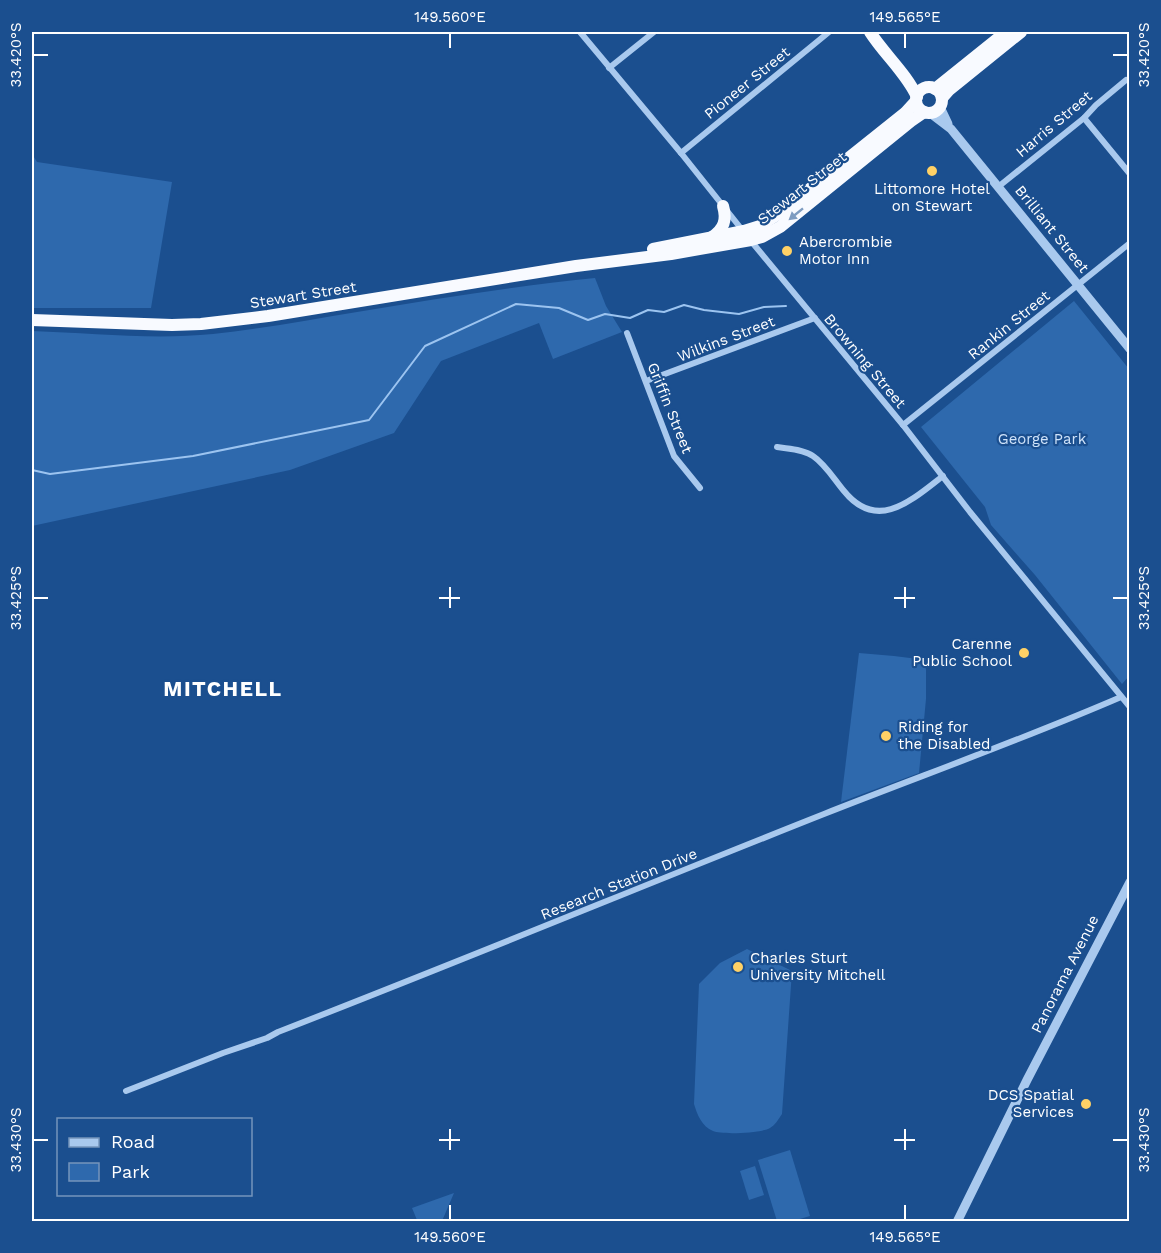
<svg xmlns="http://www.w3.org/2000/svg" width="1161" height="1253" font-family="'Work Sans',sans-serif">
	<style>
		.green { fill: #2e69ad }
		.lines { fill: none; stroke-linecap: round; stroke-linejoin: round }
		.stream { stroke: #9cc4f0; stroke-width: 2 }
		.minor { stroke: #a9c9ee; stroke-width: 6 }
		.tertiary { stroke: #a9c9ee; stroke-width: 9 }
		.trunk { stroke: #f8faff; stroke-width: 12 }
		.oneway { fill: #7e9cc1 }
		.ticks { fill: none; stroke: #fff; stroke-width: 2 }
		.poi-dot { fill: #ffd166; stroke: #1b4f8f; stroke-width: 2 }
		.labels { text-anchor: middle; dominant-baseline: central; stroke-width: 4.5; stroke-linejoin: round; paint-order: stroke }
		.street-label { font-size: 15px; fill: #fff; stroke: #1b4f8f }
		.poi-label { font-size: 15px; fill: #fff; stroke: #1b4f8f; text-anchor: start }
		.park-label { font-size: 15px; fill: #cfe3fa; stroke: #1b4f8f }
		.district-label { font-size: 21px; font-weight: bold; letter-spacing: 1.5px; fill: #fff; stroke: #1b4f8f }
		.neatline { fill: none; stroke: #fff; stroke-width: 2 }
		.ticks-label { font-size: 15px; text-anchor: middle; fill: #fff }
	</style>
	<rect width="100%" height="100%" fill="#1b4f8f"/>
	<g class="green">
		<polygon points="32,154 37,162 172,182 151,308 32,308"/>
		<path d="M595,278l11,28 16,26 -69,27 -14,-36 -98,38 -47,72 -104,37 -258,56v-195c60,2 121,9 181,3 48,-5 96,-14 144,-22 79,-13 159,-26 238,-34z"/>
		<polygon points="1074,301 1129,369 1130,675 1122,684 1035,575 991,525 985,507 921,427"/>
		<polygon points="859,653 894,656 926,660 926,699 919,773 841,802"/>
		<path d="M747,949l45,22 -10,143c-4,6 -7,11 -12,14 -8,5 -48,7 -57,3 -11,-4 -16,-17 -19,-27l5,-120 21,-21z"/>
		<polygon points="790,1150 810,1216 793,1221 777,1221 758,1160"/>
		<polygon points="755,1166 764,1195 749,1200 740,1171"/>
		<polygon points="454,1193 442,1221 415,1221 417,1220 412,1208"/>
	</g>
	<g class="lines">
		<polyline class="stream" points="32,470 50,474 193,456 369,420 425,346 516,304 559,308 588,320 605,314 630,318 648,310 664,312 684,305 704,310 739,314 764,307 786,306"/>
		<g class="minor">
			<polyline points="580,32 681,153 743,231"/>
			<polyline points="609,68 654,32"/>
			<polyline points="1084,118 1130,174"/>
			<polyline points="681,153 829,32"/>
			<polyline points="998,187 1084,118 1096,105 1126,80"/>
			<polyline points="751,241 903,425 970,512 1130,707"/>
			<polyline points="627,333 674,456 700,488"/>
			<polyline points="646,381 815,318"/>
			<polyline points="903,425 1130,243"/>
			<path d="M777,447c11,2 26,2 36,9 12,8 21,23 31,35 33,41 67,10 99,-15"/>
			<path d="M126,1091l97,-38 44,-15 11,-6c183,-71 364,-146 546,-218 99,-39 200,-75 297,-117"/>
		</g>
		<g class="tertiary">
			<polyline points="940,107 948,124"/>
			<polyline points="930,113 951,129 1130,349"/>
			<polyline points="957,1222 1027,1080 1130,882"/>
		</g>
		<g class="trunk">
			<path d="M870,32c14,22 37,42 47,65"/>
			<circle cx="929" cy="100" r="13"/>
			<polyline points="935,89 1006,32"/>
			<polyline points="942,98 949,90 1021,32"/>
			<path d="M712,237c12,-8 15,-17 11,-31"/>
			<polyline points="653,249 744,231 760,226 781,212 905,113 916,101"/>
			<polyline points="32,320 172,325 201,324 268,316 576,266 671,254 751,240 762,237 780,227 911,121 924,112"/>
		</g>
	</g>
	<defs><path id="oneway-solid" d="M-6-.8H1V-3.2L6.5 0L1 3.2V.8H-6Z" transform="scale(1.5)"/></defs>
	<use class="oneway" href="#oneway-solid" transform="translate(796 214) rotate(141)"/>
	<path class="ticks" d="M450,33v15M905,33v15M33,55h15M1113,55h15M450,587v21M905,587v21M33,598h15M439,598h21M894,598h21M1113,598h15M450,1129v21M905,1129v21M33,1140h15M439,1140h21M894,1140h21M1113,1140h15M450,1205v15M905,1205v15"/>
	<g class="poi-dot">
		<circle cx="932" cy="171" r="6"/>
		<circle cx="787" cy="251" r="6"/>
		<circle cx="1024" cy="653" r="6"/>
		<circle cx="886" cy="736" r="6"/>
		<circle cx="738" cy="967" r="6"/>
		<circle cx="1086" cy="1104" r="6"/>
	</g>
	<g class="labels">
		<g class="street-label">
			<text transform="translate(747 83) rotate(-39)">Pioneer Street</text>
			<text transform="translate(1054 124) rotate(-40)">Harris Street</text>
			<text transform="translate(802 188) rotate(-38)">Stewart Street</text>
			<text transform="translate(1052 229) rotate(51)">Brilliant Street</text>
			<text transform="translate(303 295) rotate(-9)">Stewart Street</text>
			<text transform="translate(1009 325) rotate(-39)">Rankin Street</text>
			<text transform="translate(726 339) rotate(-21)">Wilkins Street</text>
			<text transform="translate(865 361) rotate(50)">Browning Street</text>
			<text transform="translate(670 408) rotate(68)">Griffin Street</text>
			<text transform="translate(619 884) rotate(-22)">Research Station Drive</text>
			<text transform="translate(1065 974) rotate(-63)">Panorama Avenue</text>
		</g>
		<g class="poi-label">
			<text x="932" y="189" text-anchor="middle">Littomore Hotel<tspan x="932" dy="17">on Stewart</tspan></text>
			<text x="799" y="242">Abercrombie<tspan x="799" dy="17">Motor Inn</tspan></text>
			<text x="1012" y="644" text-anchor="end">Carenne<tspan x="1012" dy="17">Public School</tspan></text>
			<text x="898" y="727">Riding for<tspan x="898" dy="17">the Disabled</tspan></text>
			<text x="750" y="958">Charles Sturt<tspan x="750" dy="17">University Mitchell</tspan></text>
			<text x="1074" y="1095" text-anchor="end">DCS Spatial<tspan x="1074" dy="17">Services</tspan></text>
		</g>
		<g class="park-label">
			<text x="1042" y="439">George Park</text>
		</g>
		<g class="district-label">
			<text x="223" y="688">MITCHELL</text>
		</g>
	</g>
	<rect width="1161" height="1253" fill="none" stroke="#1b4f8f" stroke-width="66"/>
	<rect x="57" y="1118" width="195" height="78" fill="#1b4f8f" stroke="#7695bc" stroke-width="1.5"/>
	<rect x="69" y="1138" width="30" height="9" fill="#a9c9ee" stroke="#7695bc" stroke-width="1.5"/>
	<text x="111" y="1148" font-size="18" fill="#ffffff">Road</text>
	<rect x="69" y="1163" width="30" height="18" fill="#2e69ad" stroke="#7695bc" stroke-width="1.5"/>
	<text x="111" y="1178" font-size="18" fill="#ffffff">Park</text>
	<rect x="33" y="33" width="1095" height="1187" class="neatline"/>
	<g class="ticks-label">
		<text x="450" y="22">149.560°E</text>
		<text x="905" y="22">149.565°E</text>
		<text transform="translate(16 55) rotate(-90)" y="5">33.420°S</text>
		<text transform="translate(1144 55) rotate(-90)" y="5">33.420°S</text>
		<text transform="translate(16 598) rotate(-90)" y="5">33.425°S</text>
		<text transform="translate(1144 598) rotate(-90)" y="5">33.425°S</text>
		<text transform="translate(16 1140) rotate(-90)" y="5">33.430°S</text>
		<text transform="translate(1144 1140) rotate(-90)" y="5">33.430°S</text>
		<text x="450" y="1242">149.560°E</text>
		<text x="905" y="1242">149.565°E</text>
	</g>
</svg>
